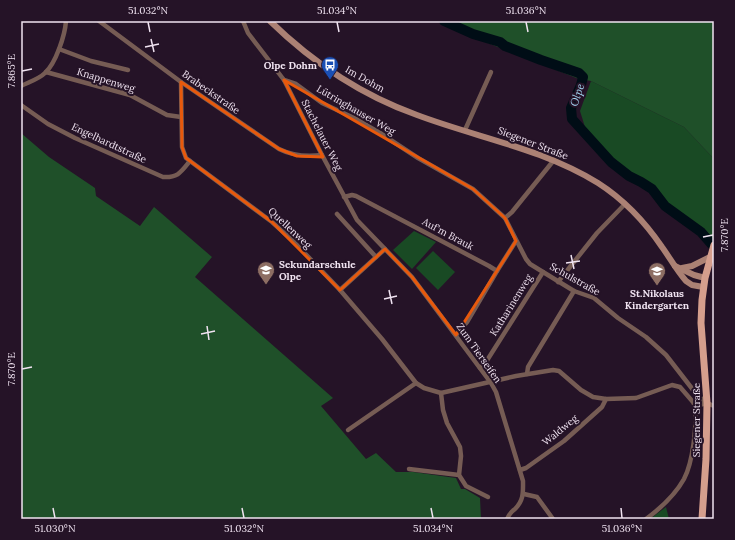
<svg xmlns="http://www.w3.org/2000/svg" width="735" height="540" font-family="Lora,serif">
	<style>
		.green { fill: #194a24 }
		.forest { fill: #1f5029 }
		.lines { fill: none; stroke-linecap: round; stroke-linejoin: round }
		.river { stroke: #000d16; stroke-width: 10 }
		.street { stroke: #765c54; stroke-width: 4.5 }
		.secondary { stroke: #ab8174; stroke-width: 6 }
		.primary { stroke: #d59e8d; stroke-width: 7 }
		.marked { fill: none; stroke: #e8590c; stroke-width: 3; stroke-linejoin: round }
		.ticks { fill: none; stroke: #f0e3f1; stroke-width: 1.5 }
		.labels { text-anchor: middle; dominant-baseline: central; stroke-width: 4; stroke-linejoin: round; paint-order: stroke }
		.poi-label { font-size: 10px; font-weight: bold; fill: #f0e3f1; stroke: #251327; text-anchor: end }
		.street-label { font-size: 10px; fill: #f0e3f1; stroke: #251327 }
		.water-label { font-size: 11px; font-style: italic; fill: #a8ddfa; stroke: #251327 }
		.neatline { fill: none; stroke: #f0e3f1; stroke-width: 1.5 }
		.ticks-label { font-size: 10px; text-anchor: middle; fill: #f0e3f1 }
	</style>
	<rect width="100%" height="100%" fill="#251327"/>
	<g class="green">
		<polygon points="591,81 684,127 714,159 714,244 703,231 669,206 646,181 631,175 616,163 585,127 580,111"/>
		<polygon points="414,231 436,242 412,269 393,250"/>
		<polygon points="433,251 455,272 438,290 416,268"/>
		<polygon points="666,507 669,519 650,519"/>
	</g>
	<g class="forest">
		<polygon points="444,21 714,21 714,159 684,127 591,81 579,79 445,26"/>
		<polygon points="21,133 49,157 95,188 96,196 140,226 154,207 212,257 195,277 333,398 321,406 366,459 376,453 396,472 413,472 456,478 461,489 465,489 480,498 481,519 21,519"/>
	</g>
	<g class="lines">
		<polyline class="river" points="444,21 473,34 500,42 505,46 541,60 579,73 583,77 581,85 571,108 572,119 611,162 629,176 641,182 652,189 665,206 701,232 714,247"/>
		<g class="street">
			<path d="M99,21l82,61 98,67c14,7 27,8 43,6"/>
			<path d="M243,21l5,12 36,47 38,75 35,65 55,57 79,106 5,9 27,89c0,11 1,19 -8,28 -4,3 -6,5 -8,10"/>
			<polyline points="59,49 91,61 128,70"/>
			<polyline points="46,72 130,95 167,115 181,117"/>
			<polyline points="284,80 296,84 322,103 354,118 380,133 418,158 473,189 505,218 526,259 530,264 574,291 594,298 618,318 646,337 666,355 697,395 707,403 714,406"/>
			<polyline points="181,82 182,147 186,158 272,222 293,241 340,290 382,339 416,383 424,388 441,393 516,376 553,370 559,371 581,390 593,397 606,399 636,398 672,385 680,387 693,402 695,406"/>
			<path d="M21,86c8,-4 18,-7 24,-13 11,-10 20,-38 21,-52"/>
			<path d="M21,105l27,19 27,14 88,39c15,1 18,-5 27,-16"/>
			<polyline points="465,130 491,72"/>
			<polyline points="344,197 352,195 356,196 489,266 497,271 467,322 456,335"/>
			<polyline points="337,214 376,257"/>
			<polyline points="505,218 512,212 554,160"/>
			<polyline points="497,271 516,241"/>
			<polyline points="558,282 597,233 625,204"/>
			<polyline points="340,290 385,249"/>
			<polyline points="480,368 486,362 543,272"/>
			<polyline points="527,374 528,367 574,291"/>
			<polyline points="441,393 443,410 447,423 460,447 461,456 459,475 466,486 488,497"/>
			<polyline points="348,430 416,383"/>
			<polyline points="409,469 459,475"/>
			<polyline points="520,470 526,468 564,441 602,407 606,399"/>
			<polyline points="524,494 537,497 553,519"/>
			<path d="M646,519c15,-11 29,-24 38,-40 9,-17 13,-54 11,-73l12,-3"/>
		</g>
		<g class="secondary">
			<path d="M270,21c42,41 91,74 147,94 61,23 124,33 181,68 25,16 47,39 64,64 8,11 15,24 24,34l6,4 11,2"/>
			<polyline points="675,266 694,275 705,278"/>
			<polyline points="682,268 692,266 710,257"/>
		</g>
		<polyline class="primary" points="702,519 706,459 707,403 701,323 702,300 705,278 714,245"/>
	</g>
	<path class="marked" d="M284,80l189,109 32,29 11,23 -60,94 -44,-58 -27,-28 -45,41 -68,-68 -86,-64 -4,-11 -1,-65 98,67 18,7 26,1z"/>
	<path class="ticks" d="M148,22l2,10M337,22l2,10M526,22l2,10M151,39l3,13M145,47l14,-3M22,71l10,-2M703,237l10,-2M571,255l3,14M566,263l14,-2M389,290l3,14M384,299l13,-3M207,326l2,14M201,334l14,-3M22,369l10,-2M53,508l2,10M242,508l2,10M431,508l2,10M621,508l1,10"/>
	<defs>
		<g id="bus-pin" transform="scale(0.9)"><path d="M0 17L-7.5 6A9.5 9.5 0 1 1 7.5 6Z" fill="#1a4fb4" stroke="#251327"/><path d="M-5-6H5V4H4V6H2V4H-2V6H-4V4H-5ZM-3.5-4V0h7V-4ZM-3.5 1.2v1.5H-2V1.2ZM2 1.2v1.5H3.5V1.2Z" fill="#fff"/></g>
		<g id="school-pin" transform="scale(0.9)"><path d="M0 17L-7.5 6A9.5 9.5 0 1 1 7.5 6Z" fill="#8d6e63" stroke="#251327"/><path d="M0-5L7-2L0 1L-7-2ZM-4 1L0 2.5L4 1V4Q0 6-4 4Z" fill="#fff"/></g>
	</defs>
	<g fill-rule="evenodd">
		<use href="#bus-pin" x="330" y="65"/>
		<use href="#school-pin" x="266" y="270"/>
		<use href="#school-pin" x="657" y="271"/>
	</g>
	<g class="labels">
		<g class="poi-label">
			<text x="317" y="65">Olpe Dohm</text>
			<text x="279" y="264" text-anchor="start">Sekundarschule<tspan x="279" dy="12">Olpe</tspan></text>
			<text x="657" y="293" text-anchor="middle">St.Nikolaus<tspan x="657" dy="12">Kindergarten</tspan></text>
		</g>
		<g class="street-label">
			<text transform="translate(365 79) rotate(29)">Im Dohm</text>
			<text transform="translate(106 80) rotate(17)">Knappenweg</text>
			<text transform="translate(211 92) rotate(35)">Brabeckstraße</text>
			<text transform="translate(356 110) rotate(30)">Lütringhauser Weg</text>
			<text transform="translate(322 135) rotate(63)">Stachelauer Weg</text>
			<text transform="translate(109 143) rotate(25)">Engelhardtstraße</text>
			<text transform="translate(533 143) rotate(21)">Siegener Straße</text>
			<text transform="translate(290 228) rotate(43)">Quellenweg</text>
			<text transform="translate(448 234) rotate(28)">Auf'm Brauk</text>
			<text transform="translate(575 279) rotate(29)">Schulstraße</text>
			<text transform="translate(511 305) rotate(-58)">Katharinenweg</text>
			<text transform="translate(479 353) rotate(55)">Zum Tierseifen</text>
			<text transform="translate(696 420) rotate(-90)">Siegener Straße</text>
			<text transform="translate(560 430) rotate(-39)">Waldweg</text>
		</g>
		<g class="water-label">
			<text transform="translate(577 95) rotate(-71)">Olpe</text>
		</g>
	</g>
	<rect width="735" height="540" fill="none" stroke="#251327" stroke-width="44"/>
	<rect x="22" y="22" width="691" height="496" class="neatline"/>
	<g class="ticks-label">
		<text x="148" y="14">51.032°N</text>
		<text x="337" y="14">51.034°N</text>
		<text x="526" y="14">51.036°N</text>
		<text transform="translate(11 71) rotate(-90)" y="4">7.865°E</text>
		<text transform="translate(724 235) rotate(-90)" y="4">7.870°E</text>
		<text transform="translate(11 369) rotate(-90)" y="4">7.870°E</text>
		<text x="55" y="532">51.030°N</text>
		<text x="244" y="532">51.032°N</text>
		<text x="433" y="532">51.034°N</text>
		<text x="622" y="532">51.036°N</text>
	</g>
</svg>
